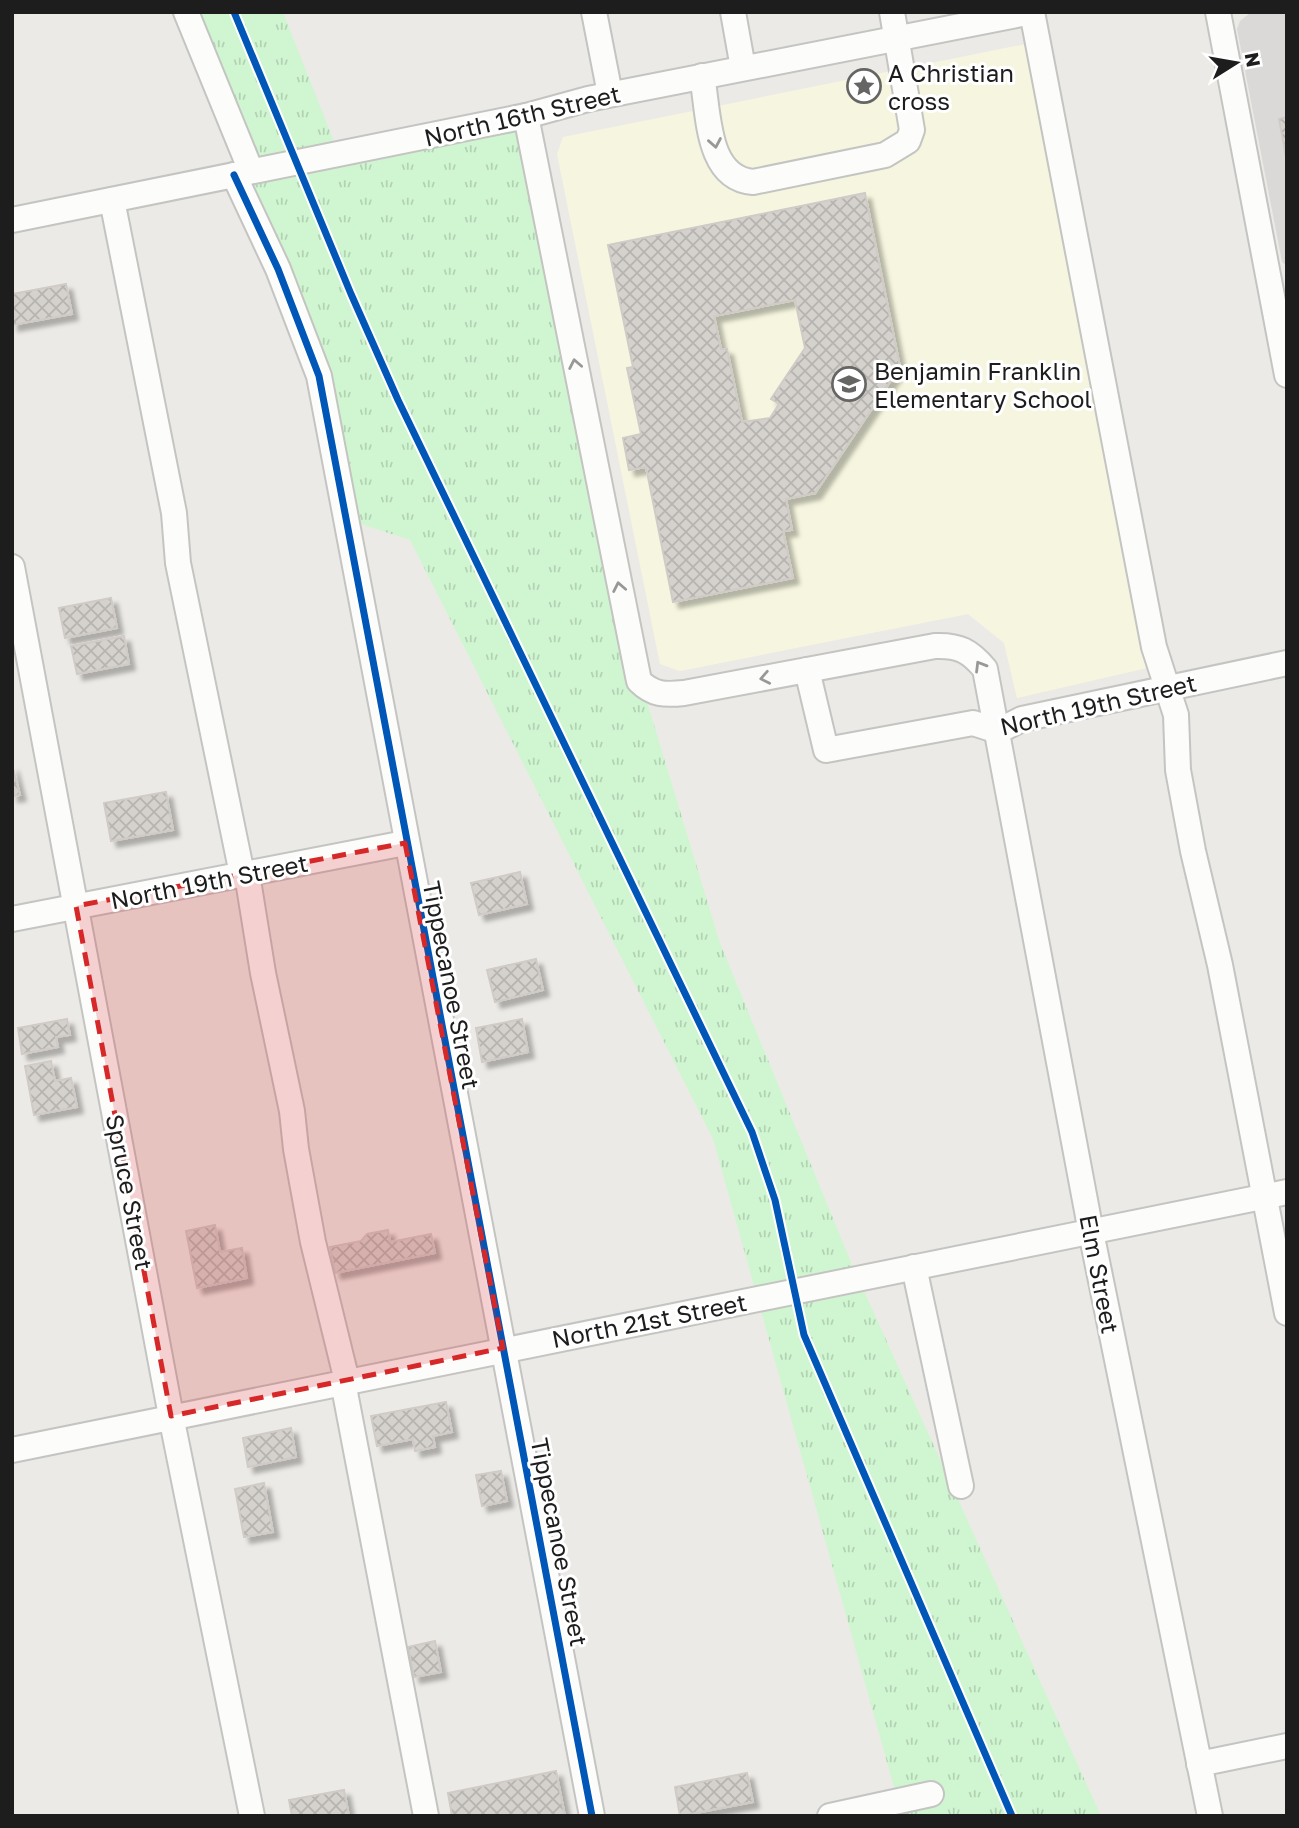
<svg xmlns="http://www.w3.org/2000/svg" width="1299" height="1828" font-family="'Golos Text',sans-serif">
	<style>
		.residential { fill: #dbd9d7 }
		.education { fill: #f6f6e0 }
		.park { fill: url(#park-tufts) }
		.building { fill: url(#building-cross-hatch); stroke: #d0cbc7; stroke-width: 2; fill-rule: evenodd; filter: url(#shadow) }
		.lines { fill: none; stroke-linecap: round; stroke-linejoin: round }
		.minor-casing { stroke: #c4c4c2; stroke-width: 28 }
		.minor { stroke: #fcfcfb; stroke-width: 24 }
		.cycleway-casing { stroke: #fff; stroke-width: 11 }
		.cycleway { stroke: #0057b8; stroke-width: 7 }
		.oneway { stroke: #989897 }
		.marked { fill: #d62828; fill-opacity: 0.2; stroke: #d62828; stroke-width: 5; stroke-dasharray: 14 9; stroke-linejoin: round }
		.labels { text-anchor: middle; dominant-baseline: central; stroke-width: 6; stroke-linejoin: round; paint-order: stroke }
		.poi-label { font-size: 24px; fill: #1d1d1d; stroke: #fff; text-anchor: start }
		.street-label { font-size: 24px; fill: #1d1d1d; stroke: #fff }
	</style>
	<defs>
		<pattern id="park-tufts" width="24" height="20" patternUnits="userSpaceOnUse" patternTransform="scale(1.75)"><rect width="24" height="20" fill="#d0f6d1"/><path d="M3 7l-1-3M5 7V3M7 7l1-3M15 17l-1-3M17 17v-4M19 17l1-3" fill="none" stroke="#b2d2b3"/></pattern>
		<pattern id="building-cross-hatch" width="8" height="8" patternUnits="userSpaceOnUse" patternTransform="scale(1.75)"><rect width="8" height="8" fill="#d5d2ce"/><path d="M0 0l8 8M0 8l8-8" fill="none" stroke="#b6b4b0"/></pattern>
		<filter id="shadow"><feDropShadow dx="6" dy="6" stdDeviation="2" flood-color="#0004"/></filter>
	</defs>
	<rect width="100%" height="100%" fill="#eceae6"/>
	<polygon class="residential" points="1287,12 1287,266 1282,262 1237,29 1240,21 1250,13"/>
	<polygon class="education" points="1031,43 1147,668 1017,698 1004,643 968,614 680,671 660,664 557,154 563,137"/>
	<polygon class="park" points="199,12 283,12 339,154 526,116 631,649 720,943 851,1262 1101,1816 902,1816 713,1139 410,540 345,519 319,376 234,175 263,169"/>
	<g class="building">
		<polygon points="1287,117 1287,157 1286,157 1279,119"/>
		<path d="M865,193l35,174 -85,126 -29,6 6,31 -9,1 10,47 -120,24 -27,-135 -17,3 -6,-32 18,-4 -14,-66 6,-1 -25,-122zM795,300l10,48 -34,51 8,5 -9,14 -28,4 -15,-73h-6l-7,-33z"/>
		<polygon points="66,284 72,314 12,325 12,294"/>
		<polygon points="111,598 117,628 65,638 59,608"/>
		<polygon points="124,636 129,664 77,674 71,646"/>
		<polygon points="12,765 20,795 12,796"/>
		<polygon points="166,792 173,830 111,841 104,803"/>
		<polygon points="520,872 527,904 479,915 471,883"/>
		<polygon points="536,959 543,990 495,1002 487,970"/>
		<polygon points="67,1019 70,1035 56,1037 58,1047 22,1054 18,1028"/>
		<polygon points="522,1019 528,1052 482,1062 476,1028"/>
		<polygon points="51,1061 55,1081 71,1078 77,1107 34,1115 25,1066"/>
		<polygon points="215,1225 220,1252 242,1248 247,1278 197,1288 186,1231"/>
		<polygon points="388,1230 390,1242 431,1234 435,1253 335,1273 330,1247 361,1241 367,1234"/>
		<polygon points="446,1402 452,1432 433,1436 435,1447 415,1451 413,1439 377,1446 371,1416"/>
		<polygon points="291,1428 296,1457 248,1467 243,1438"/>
		<polygon points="501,1471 507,1501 482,1506 476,1475"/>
		<polygon points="264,1483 273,1532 244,1537 235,1489"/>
		<polygon points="435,1641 441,1672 414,1677 408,1647"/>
		<polygon points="556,1771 565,1816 452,1816 448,1793"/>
		<polygon points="747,1773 753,1802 680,1816 675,1787"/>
		<polygon points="344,1790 349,1816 292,1816 289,1800"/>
	</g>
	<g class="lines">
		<g class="minor-casing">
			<g id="minor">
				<polyline points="186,12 251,171"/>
				<polyline points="594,12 610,94"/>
				<polyline points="733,12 743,68"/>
				<polyline points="1032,12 1154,647 1176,715 1178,770 1193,851 1220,965 1287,1313"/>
				<polyline points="1218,12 1287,375"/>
				<path d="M702,76c7,37 4,102 51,106l132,-27 23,-14 4,-11 -20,-118"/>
				<path d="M526,116l113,565c14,14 26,14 45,12l251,-47c24,-1 35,5 50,23l106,563 119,584"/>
				<polyline points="234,175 278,269 319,376 592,1816"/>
				<polyline points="112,200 174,513 178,563 242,874"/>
				<polyline points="12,220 526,116 588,99 1032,12"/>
				<polyline points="12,567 171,1416 252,1816"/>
				<polyline points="807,670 826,750 973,723 998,731 1022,719 1287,663"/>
				<polyline points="247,874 263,973 292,1111 296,1149 313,1242 347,1381"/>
				<polyline points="12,919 405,843"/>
				<polyline points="914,1267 961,1486"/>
				<polyline points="343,1382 426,1816"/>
				<polyline points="12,1450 1287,1192"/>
				<polyline points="1199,1764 1287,1746"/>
				<polyline points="830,1816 931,1794"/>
			</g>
		</g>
		<use href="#minor" class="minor"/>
		<g class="cycleway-casing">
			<g id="cycleway">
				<polyline points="234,12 351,294 398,400 752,1132 775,1200 804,1335 1012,1816"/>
				<polyline points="234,175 278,269 319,376 592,1816"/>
			</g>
		</g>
		<use href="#cycleway" class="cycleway"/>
	</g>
	<defs><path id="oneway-chevron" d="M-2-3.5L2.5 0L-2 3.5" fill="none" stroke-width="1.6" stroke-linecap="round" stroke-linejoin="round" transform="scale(1.75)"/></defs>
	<g class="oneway">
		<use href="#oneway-chevron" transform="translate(715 143) rotate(80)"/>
		<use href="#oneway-chevron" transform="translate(575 364) rotate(-101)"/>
		<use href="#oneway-chevron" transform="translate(619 587) rotate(-101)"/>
		<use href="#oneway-chevron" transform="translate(980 666) rotate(-121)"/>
		<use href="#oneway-chevron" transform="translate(765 678) rotate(169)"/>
	</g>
	<path class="marked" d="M405,843l98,505 -332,68 -95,-510z"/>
	<defs>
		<g id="sight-ring" transform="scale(1.75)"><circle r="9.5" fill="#fff" stroke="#656563" stroke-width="1.5"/><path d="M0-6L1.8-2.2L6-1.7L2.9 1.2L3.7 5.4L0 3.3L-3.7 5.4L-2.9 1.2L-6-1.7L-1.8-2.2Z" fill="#656563"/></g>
		<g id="school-ring" transform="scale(1.75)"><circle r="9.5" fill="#fff" stroke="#656563" stroke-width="1.5"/><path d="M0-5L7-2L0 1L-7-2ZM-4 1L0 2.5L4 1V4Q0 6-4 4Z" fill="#656563"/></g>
	</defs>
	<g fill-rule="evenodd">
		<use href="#sight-ring" x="864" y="86"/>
		<use href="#school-ring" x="849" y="384"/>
	</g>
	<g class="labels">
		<g class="poi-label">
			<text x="888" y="72">A Christian<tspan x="888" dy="28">cross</tspan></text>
			<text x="874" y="370">Benjamin Franklin<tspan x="874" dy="28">Elementary School</tspan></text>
		</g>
		<g class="street-label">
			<text transform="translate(522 115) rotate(-13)">North 16th Street</text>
			<text transform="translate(1098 704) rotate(-13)">North 19th Street</text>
			<text transform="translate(209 881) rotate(-11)">North 19th Street</text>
			<text transform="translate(452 985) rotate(79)">Tippecanoe Street</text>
			<text transform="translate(130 1192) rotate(79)">Spruce Street</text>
			<text transform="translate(1100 1274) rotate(79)">Elm Street</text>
			<text transform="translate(649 1320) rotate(-11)">North 21st Street</text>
			<text transform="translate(560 1542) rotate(79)">Tippecanoe Street</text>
		</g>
	</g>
	<rect width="1299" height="1828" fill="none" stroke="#1d1d1d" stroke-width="28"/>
	<g transform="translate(1236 63) rotate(79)" stroke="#ffffff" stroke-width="5" paint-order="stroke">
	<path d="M0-5L12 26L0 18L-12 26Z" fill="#1d1d1d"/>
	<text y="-10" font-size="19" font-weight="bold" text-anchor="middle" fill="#1d1d1d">N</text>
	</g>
</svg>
